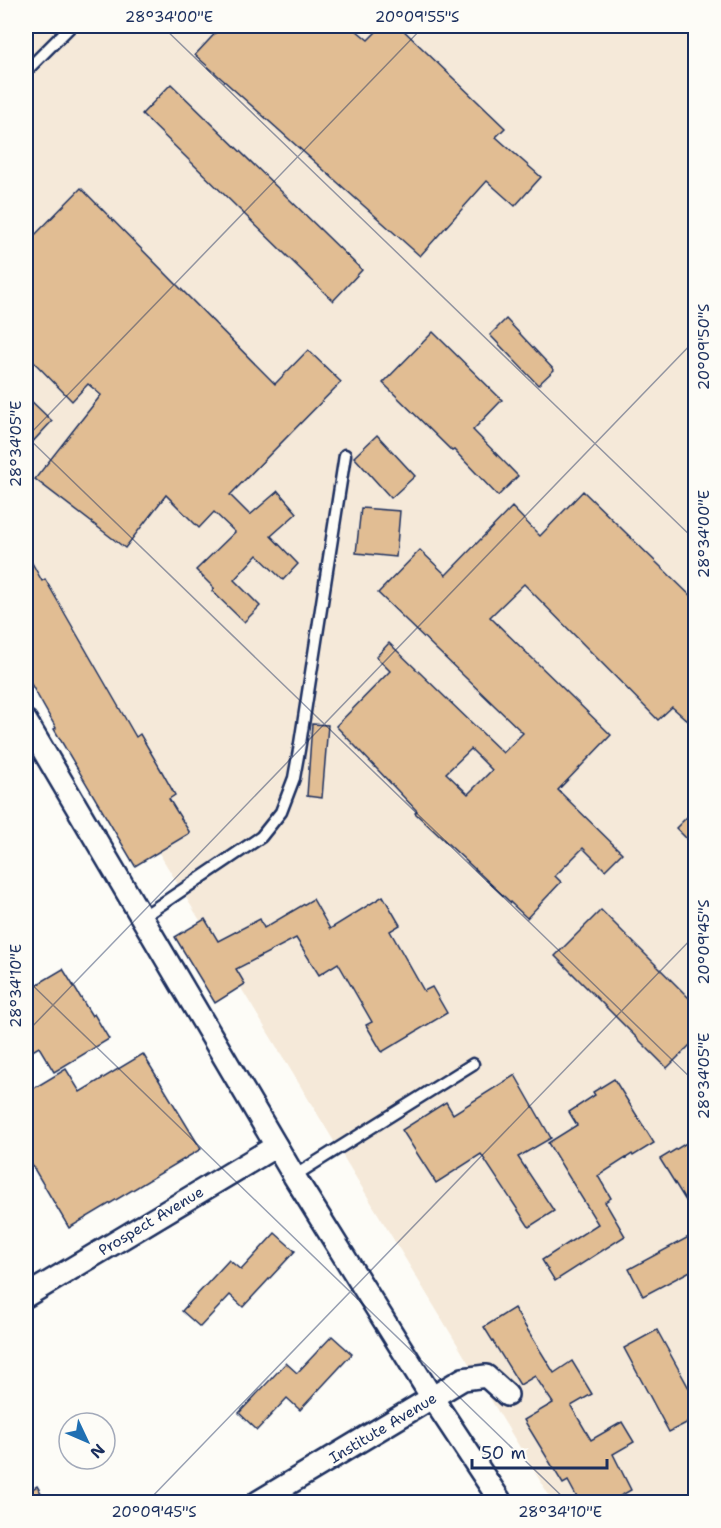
<svg xmlns="http://www.w3.org/2000/svg" width="721" height="1528" font-family="'Shantell Sans',sans-serif">
	<style>
		.built { fill: #f5e9d9 }
		.building { fill: #e1bd93; stroke: #1b2f5e; stroke-width: 1.5; fill-rule: evenodd }
		.lines { fill: none; stroke-linecap: round; stroke-linejoin: round }
		.service-casing { stroke: #1b2f5e; stroke-width: 15 }
		.minor-casing { stroke: #1b2f5e; stroke-width: 26 }
		.service { stroke: #fdfcf7; stroke-width: 10 }
		.minor { stroke: #fdfcf7; stroke-width: 21 }
		.ticks { fill: none; stroke: #1b2f5e; stroke-width: 1.5; stroke-opacity: 0.45 }
		.labels { text-anchor: middle; dominant-baseline: central; stroke-width: 5; stroke-linejoin: round; paint-order: stroke }
		.street-label { font-size: 15px; fill: #1b2f5e; stroke: #fdfcf7 }
		.neatline { fill: none; stroke: #1b2f5e; stroke-width: 2 }
		.ticks-label { font-size: 15px; text-anchor: middle; fill: #1b2f5e }
	</style>
	<rect width="100%" height="100%" fill="#fdfcf7"/>
	<filter id="ink" filterUnits="userSpaceOnUse"><feTurbulence type="fractalNoise" baseFrequency=".0167" numOctaves="2"/><feDisplacementMap in="SourceGraphic" scale="12" xChannelSelector="R" yChannelSelector="G"/><feConvolveMatrix kernelMatrix="1 2 1 2 8 2 1 2 1" color-interpolation-filters="sRGB"/></filter>
	<g filter="url(#ink)">
		<polygon class="built" points="26,26 695,26 695,1502 553,1502 26,634"/>
		<g class="building">
			<polygon points="222,26 351,26 368,40 382,26 399,26 505,128 496,137 541,177 515,206 487,181 420,256 195,55"/>
			<polygon points="171,84 362,270 333,301 142,114"/>
			<polygon points="81,188 275,384 308,350 341,382 230,495 250,515 278,491 297,513 271,536 298,564 283,580 257,555 234,580 260,606 244,622 212,591 214,588 196,570 235,532 214,512 199,528 166,495 125,548 35,479 101,395 88,384 72,401 26,354 26,244"/>
			<polygon points="506,319 554,370 538,385 490,335"/>
			<polygon points="433,332 502,400 473,430 518,476 498,496 454,450 452,451 383,383"/>
			<polygon points="26,396 52,421 26,449"/>
			<polygon points="377,435 415,476 391,498 354,457"/>
			<path d="M583,491l113,110v127l-24,-21 -14,13 -134,-136 -34,33 121,118 -53,55 64,63 -17,17 -22,-22 -28,28 6,6 -34,36 -112,-105 2,-2 -81,-85 54,-55 -14,-14 13,-14 114,110 20,-20 -145,-140 42,-43 26,25 66,-68 28,29zM471,749l21,21 -24,24 -22,-21z"/>
			<polygon points="361,508 400,511 396,557 356,553"/>
			<polygon points="26,552 42,581 45,579 68,619 136,737 140,734 161,770 175,795 169,799 190,833 135,866 54,729 56,728 26,675"/>
			<polygon points="312,724 328,725 322,798 307,796"/>
			<polygon points="696,808 696,848 676,828"/>
			<polygon points="383,896 400,925 390,931 424,991 432,987 447,1013 382,1052 366,1025 372,1022 338,963 319,975 296,938 236,969 245,984 215,1003 175,937 205,919 218,941 260,919 264,928 313,899 330,929"/>
			<polygon points="601,910 696,1005 696,1039 667,1068 555,956"/>
			<polygon points="63,969 92,1016 94,1014 109,1039 54,1072 39,1047 26,1055 26,991"/>
			<polygon points="143,1054 201,1149 69,1228 26,1155 26,1093 66,1069 80,1092"/>
			<polygon points="515,1075 551,1138 518,1157 554,1211 529,1227 481,1154 436,1183 402,1130 446,1102 453,1114"/>
			<polygon points="614,1079 654,1143 633,1156 632,1154 598,1176 611,1198 605,1202 625,1236 555,1281 542,1260 598,1224 548,1143 577,1125 569,1112 595,1095 593,1092"/>
			<polygon points="688,1142 696,1154 696,1217 660,1159"/>
			<polygon points="275,1233 295,1251 243,1307 230,1295 200,1327 182,1311 229,1260 241,1270"/>
			<polygon points="696,1233 696,1268 643,1296 629,1269"/>
			<polygon points="514,1308 554,1373 572,1361 592,1394 571,1406 591,1440 622,1422 634,1442 613,1454 631,1490 608,1503 580,1503 568,1481 563,1484 524,1420 553,1403 535,1376 520,1385 484,1327"/>
			<polygon points="657,1330 696,1401 696,1418 669,1432 624,1348"/>
			<polygon points="332,1336 352,1354 300,1410 287,1398 257,1430 239,1413 286,1363 297,1373"/>
			<polygon points="37,1486 47,1503 26,1503 26,1493"/>
		</g>
		<g class="lines">
			<g class="service-casing">
				<g id="service">
					<polyline points="26,71 71,26"/>
					<polyline points="141,918 261,837 281,812 294,778 299,750 345,455"/>
					<polyline points="294,1176 473,1064"/>
				</g>
			</g>
			<g class="minor-casing">
				<g id="minor">
					<polyline points="26,721 294,1176 433,1399 501,1502"/>
					<polyline points="26,1296 276,1146"/>
					<polyline points="258,1502 463,1379 486,1376 507,1395"/>
				</g>
			</g>
			<use href="#service" class="service"/>
			<use href="#minor" class="minor"/>
		</g>
	</g>
	<path class="ticks" d="M162,26l534,515M26,436l670,647M26,438l398,-412M26,979l542,523M26,1033l670,-694M147,1502l549,-568"/>
	<g class="labels">
		<g class="street-label">
			<text transform="translate(151 1221) rotate(-31)">Prospect Avenue</text>
			<text transform="translate(383 1428) rotate(-31)">Institute Avenue</text>
		</g>
	</g>
	<rect width="721" height="1528" fill="none" stroke="#fdfcf7" stroke-width="66"/>
	<g transform="translate(87 1441) rotate(134)"><circle r="28" fill="#fdfcf7" stroke="#a3aaba" stroke-width="1.5"/>
	<path d="M0-4.5L10 22L0 15L-10 22Z" fill="#1f6fb2"/>
	<text y="-9" font-size="16" font-weight="bold" text-anchor="middle" fill="#1b2f5e">N</text>
	</g>
	<path d="M472 1459v9h135v-9" fill="none" stroke="#1b2f5e" stroke-width="3"/>
	<text x="481" y="1459" font-size="18" fill="#1b2f5e" stroke="#fdfcf7" stroke-width="4.5" paint-order="stroke">50 m</text>
	<rect x="33" y="33" width="655" height="1462" class="neatline"/>
	<g class="ticks-label">
		<text x="169" y="22">28°34'00"E</text>
		<text x="417" y="22">20°09'55"S</text>
		<text transform="translate(704 347) rotate(-90)" y="5">20°09'50"S</text>
		<text transform="translate(16 444) rotate(-90)" y="5">28°34'05"E</text>
		<text transform="translate(704 534) rotate(-90)" y="5">28°34'00"E</text>
		<text transform="translate(704 942) rotate(-90)" y="5">20°09'45"S</text>
		<text transform="translate(16 986) rotate(-90)" y="5">28°34'10"E</text>
		<text transform="translate(704 1076) rotate(-90)" y="5">28°34'05"E</text>
		<text x="154" y="1517">20°09'45"S</text>
		<text x="560" y="1517">28°34'10"E</text>
	</g>
</svg>
